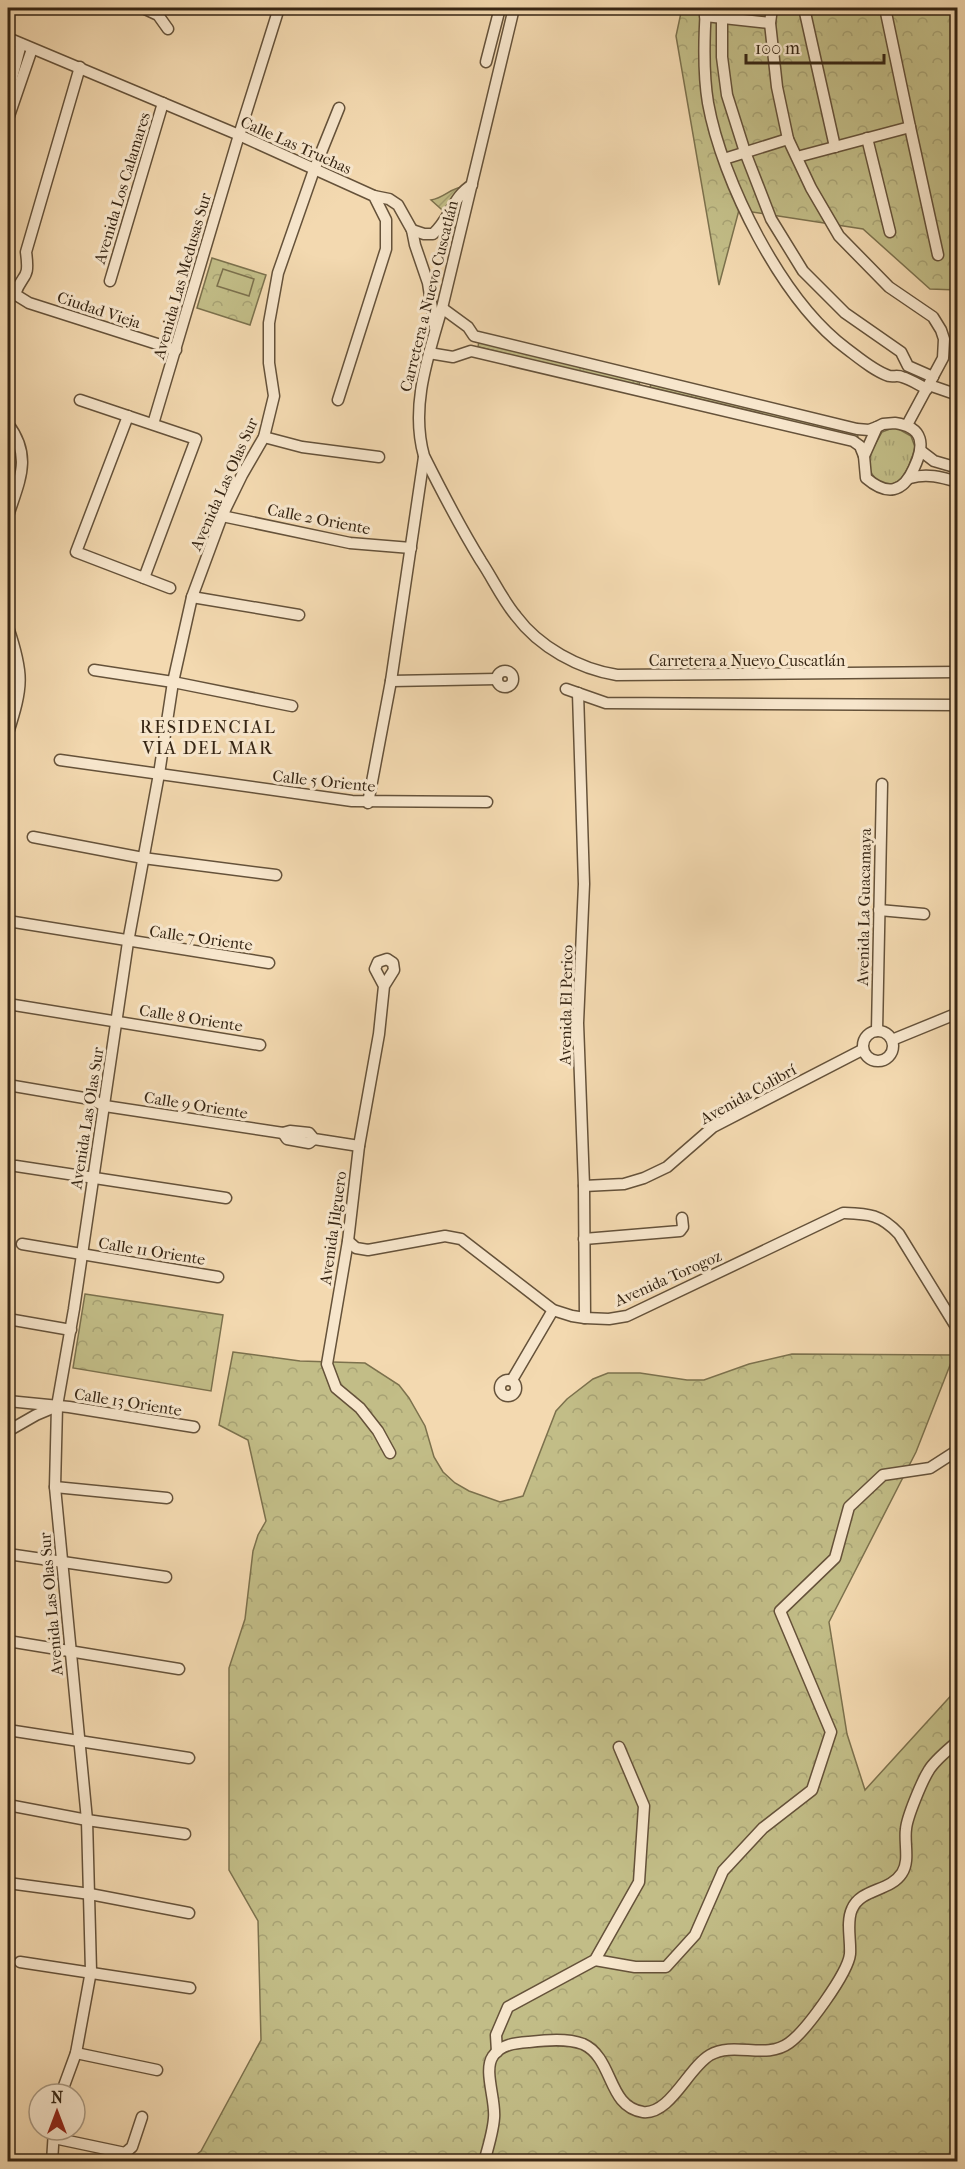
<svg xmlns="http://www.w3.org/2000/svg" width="965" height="2169" font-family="'IM FELL French Canon',serif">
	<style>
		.grass { fill: url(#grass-tufts); stroke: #7c714d; stroke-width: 1.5 }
		.forest { fill: url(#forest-crowns); stroke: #7c714d; stroke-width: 1.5 }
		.garden { fill: url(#garden-furrows); stroke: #7c714d; stroke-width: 1.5 }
		.pitch { fill: #c2bd87; stroke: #7c714d; stroke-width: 1.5 }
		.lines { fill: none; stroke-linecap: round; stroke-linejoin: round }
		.minor-casing { stroke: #65523a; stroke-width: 13 }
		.minor { stroke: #f7e6cc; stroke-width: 10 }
		.labels { text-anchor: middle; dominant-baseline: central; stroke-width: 6; stroke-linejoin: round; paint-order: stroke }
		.street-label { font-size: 16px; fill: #362513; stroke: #f7e6cc }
		.neighbourhood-label { font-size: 18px; letter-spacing: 1.5px; fill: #362513; stroke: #f7e6cc }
	</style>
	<defs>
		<pattern id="grass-tufts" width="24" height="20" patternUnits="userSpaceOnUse" patternTransform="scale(1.5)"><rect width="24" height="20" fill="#c2bd87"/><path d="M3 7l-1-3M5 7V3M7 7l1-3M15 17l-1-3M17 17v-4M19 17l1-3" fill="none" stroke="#a7a274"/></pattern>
		<pattern id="forest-crowns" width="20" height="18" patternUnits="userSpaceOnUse" patternTransform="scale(1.5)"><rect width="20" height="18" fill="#c2bd87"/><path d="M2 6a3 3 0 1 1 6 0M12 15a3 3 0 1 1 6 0" fill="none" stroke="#a7a274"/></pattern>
		<pattern id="garden-furrows" width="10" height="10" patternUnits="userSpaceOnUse" patternTransform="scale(1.5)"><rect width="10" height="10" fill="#c2bd87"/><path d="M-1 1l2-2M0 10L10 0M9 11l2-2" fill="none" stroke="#a7a274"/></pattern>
	</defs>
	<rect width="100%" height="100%" fill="#f3d9b0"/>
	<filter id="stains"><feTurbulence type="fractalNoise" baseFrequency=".00333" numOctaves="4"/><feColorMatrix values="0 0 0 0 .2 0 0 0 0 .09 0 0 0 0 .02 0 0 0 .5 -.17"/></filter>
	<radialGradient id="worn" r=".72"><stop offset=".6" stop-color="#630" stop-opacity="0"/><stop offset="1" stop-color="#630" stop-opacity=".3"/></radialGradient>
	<g class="grass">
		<polygon points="479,341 640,380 639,386 478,347"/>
		<polygon points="651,383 857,433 858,437 856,438 650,389"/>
		<path d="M895,427l16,9 4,11c-2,10 -9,28 -17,34 -15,11 -33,-8 -29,-23 2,-9 9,-18 13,-26z"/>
	</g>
	<g class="forest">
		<polygon points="682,8 957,8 957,290 930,289 863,229 739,210 719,285 676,36"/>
		<polygon points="212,258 266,275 250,325 197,308"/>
		<polygon points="85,1294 223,1315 211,1391 73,1368"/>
		<polygon points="233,1352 300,1361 365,1363 399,1385 409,1398 425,1426 434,1457 443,1472 455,1483 469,1491 500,1502 523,1496 556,1411 567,1399 593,1379 608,1373 640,1373 687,1380 704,1380 749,1364 792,1354 954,1355 916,1452 829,1622 847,1734 865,1790 957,1689 957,2161 187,2162 201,2151 261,2040 258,1921 229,1870 229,1668 245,1619 253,1551 258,1535 266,1521 248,1440 219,1425"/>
	</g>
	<path class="garden" d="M466,186l-10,44 -6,-13 -19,-17c15,-3 18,-12 35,-14z"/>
	<polygon class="pitch" points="223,269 254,279 249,296 217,286"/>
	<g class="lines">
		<g class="minor-casing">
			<g id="minor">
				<polyline points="143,8 158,15 168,29"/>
				<path d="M514,8l-72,300c-14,49 -32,98 -18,148 18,36 36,71 57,105 12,18 21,38 35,55 23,31 63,53 101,59l341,-3"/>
				<path d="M706,8c-2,30 -3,65 2,95 14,78 74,198 139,246 12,9 27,22 42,27 4,1 9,-1 13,1 8,2 17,8 25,12"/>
				<polyline points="722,8 722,57 727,95 745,152 771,219 803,271 845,313 901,352 908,366 933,377"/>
				<polyline points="772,8 770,23 777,87 788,139 811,188 839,236 889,287 933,317 941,330 944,339 943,358 907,425"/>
				<polyline points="804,8 835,147"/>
				<polyline points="705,16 770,23"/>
				<polyline points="8,38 239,135 374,196 386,220 386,249 338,400"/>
				<polyline points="486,62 500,8"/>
				<polyline points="8,93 21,44"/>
				<polyline points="8,119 32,49"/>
				<polyline points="910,127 938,255"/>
				<polyline points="867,138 890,232"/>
				<polyline points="797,157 910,127 885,8"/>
				<polyline points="724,159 788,139"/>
				<polyline points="374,196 389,199 398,205 412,230 415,245 428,283 435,328"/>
				<path d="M412,230l12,4h9c17,-15 20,-38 39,-49"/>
				<polyline points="110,281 163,103"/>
				<polyline points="8,290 29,303 176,350"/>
				<path d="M15,294c8,-22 15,-13 11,-42l54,-185"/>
				<polyline points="442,308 468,327 474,336 857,429 869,430 877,427"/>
				<polyline points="429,353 453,357 471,351 853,441 860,446 864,456"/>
				<polyline points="929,385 958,395"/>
				<polyline points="80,400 196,439 144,578"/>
				<polyline points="128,416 76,552 170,588"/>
				<path d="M895,423c29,4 30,22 19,45 -11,25 -27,28 -48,10l-2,-22 13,-29 6,-3z"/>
				<path d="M8,424c25,33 11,57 0,92"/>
				<polyline points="153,424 239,135 279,8"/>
				<polyline points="264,437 302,447 379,457"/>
				<polyline points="921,451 934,461 958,468"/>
				<path d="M910,478c17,-5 31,-1 48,4"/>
				<polyline points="222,516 350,543 411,548"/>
				<polyline points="192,597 299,615"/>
				<path d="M8,627c16,47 15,59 0,106"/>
				<polyline points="94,670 173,682 292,706"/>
				<circle cx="505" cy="679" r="8"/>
				<polyline points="391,681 497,679"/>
				<polyline points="566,689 606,703 958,705"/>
				<polyline points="578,693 584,884 578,1023 584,1186 585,1318"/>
				<polyline points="60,760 352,801 487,802"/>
				<polyline points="368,803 391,681 424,457"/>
				<polyline points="33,837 143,858 276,875"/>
				<polyline points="879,910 924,914"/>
				<polyline points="8,921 269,963"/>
				<polyline points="384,986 375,969 378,962 387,959 393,963 394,970 384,986 379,1034 359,1146 348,1241 327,1364 336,1388 360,1408 378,1431 390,1453"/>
				<polyline points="8,1004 260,1045"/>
				<circle cx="878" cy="1046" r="15"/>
				<polyline points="877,1031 882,784"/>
				<polyline points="892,1040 958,1013"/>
				<polyline points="8,1085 90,1099 105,1106 283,1133 290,1131 309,1133 314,1139 359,1146"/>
				<polyline points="283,1133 287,1139 309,1143 314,1139"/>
				<polyline points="16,1166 226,1198"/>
				<polyline points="584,1186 624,1184 644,1178 667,1167 713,1127 862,1050"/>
				<polyline points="584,1239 680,1231 683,1227 682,1218"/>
				<path d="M348,1241l8,7 12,2 77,-14 16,3 92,71 19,6 13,2 24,1 18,-3 216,-103c26,1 37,1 56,21l59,96"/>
				<polyline points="22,1244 218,1277"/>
				<polyline points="8,1319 71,1330"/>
				<circle cx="508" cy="1388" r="8"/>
				<polyline points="512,1380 553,1310"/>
				<polyline points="8,1401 69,1407 194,1427"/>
				<polyline points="8,1431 36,1415 55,1407"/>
				<polyline points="55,1487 167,1498"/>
				<polyline points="8,1554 166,1577"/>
				<polyline points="8,1641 179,1669"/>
				<polyline points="8,1730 189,1758"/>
				<polyline points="8,1805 87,1820 185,1834"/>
				<polyline points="8,1883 90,1894 189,1913"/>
				<polyline points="595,1960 635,1967 666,1967 695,1935 723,1871 763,1828 812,1790 831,1732 780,1611 835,1558 849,1507 883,1475 930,1468 958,1450"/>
				<polyline points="20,1962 190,1988"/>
				<polyline points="497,2052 496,2035 508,2007 595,1960 639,1882 644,1806 619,1747"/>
				<polyline points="76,2053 157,2070"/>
				<polyline points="61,2094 76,2053 91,1971 87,1820 55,1487 57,1406 74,1309 128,942 159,774 173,682 192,597 222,516 242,475 264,437 274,396 269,363 269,323 278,273 314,170 339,108"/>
				<polyline points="54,2138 125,2153 132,2147 142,2117"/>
				<polyline points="52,2162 54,2130"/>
				<path d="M484,2162c4,-14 9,-30 10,-44 2,-18 -11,-48 -1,-62 8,-12 23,-13 36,-14 17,-2 38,-4 54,2 31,14 24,63 60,68 27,3 45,-44 67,-57 24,-14 56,5 79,-12 17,-12 59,-70 61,-89 1,-14 -4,-32 2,-45 9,-21 38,-17 50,-36 8,-12 2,-30 4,-44 1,-12 16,-48 23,-59 6,-10 19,-20 29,-29"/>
			</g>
		</g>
		<use href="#minor" class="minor"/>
	</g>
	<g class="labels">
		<g class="street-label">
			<text transform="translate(296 145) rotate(24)">Calle Las Truchas</text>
			<text transform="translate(122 188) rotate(-73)">Avenida Los Calamares</text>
			<text transform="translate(182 276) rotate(-74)">Avenida Las Medusas Sur</text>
			<text transform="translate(429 296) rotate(-76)">Carretera a Nuevo Cuscatlán</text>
			<text transform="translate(99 310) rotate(18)">Ciudad Vieja</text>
			<text transform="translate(224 484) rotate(-66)">Avenida Las Olas Sur</text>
			<text transform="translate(319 519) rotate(11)">Calle 2 Oriente</text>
			<text x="747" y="660">Carretera a Nuevo Cuscatlán</text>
			<text transform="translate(324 781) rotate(6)">Calle 5 Oriente</text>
			<text transform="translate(864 907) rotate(-89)">Avenida La Guacamaya</text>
			<text transform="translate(201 938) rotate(8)">Calle 7 Oriente</text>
			<text transform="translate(566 1005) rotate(-89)">Avenida El Perico</text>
			<text transform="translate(191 1018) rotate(9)">Calle 8 Oriente</text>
			<text transform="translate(748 1094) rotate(-29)">Avenida Colibrí</text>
			<text transform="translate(196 1105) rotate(9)">Calle 9 Oriente</text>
			<text transform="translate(87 1118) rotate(-81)">Avenida Las Olas Sur</text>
			<text transform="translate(333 1228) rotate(-82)">Avenida Jilguero</text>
			<text transform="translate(152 1251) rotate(9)">Calle 11 Oriente</text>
			<text transform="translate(668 1278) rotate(-24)">Avenida Torogoz</text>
			<text transform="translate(128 1402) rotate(9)">Calle 13 Oriente</text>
			<text transform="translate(51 1604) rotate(-95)">Avenida Las Olas Sur</text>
		</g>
		<g class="neighbourhood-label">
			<text x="208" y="727">RESIDENCIAL<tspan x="208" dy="21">VIA DEL MAR</tspan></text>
		</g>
	</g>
	<rect width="965" height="2169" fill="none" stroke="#f3d9b0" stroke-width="30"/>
	<rect x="9" y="9" width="947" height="2151" fill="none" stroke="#362513" stroke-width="3"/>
	<rect x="15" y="15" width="935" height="2139" fill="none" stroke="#362513" stroke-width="1.5"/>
	<g transform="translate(57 2112)"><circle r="28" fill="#f7e6cc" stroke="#aa9982" stroke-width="1.5"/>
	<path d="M0-4.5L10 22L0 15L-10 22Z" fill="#8f2418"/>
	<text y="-9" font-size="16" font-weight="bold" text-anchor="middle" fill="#362513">N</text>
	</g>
	<path d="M746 54v9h138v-9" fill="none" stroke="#362513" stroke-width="3"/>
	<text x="755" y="54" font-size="18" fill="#362513" stroke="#f7e6cc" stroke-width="4.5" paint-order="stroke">100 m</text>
	<rect width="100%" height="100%" filter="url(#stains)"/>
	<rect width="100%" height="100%" fill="url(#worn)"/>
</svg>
